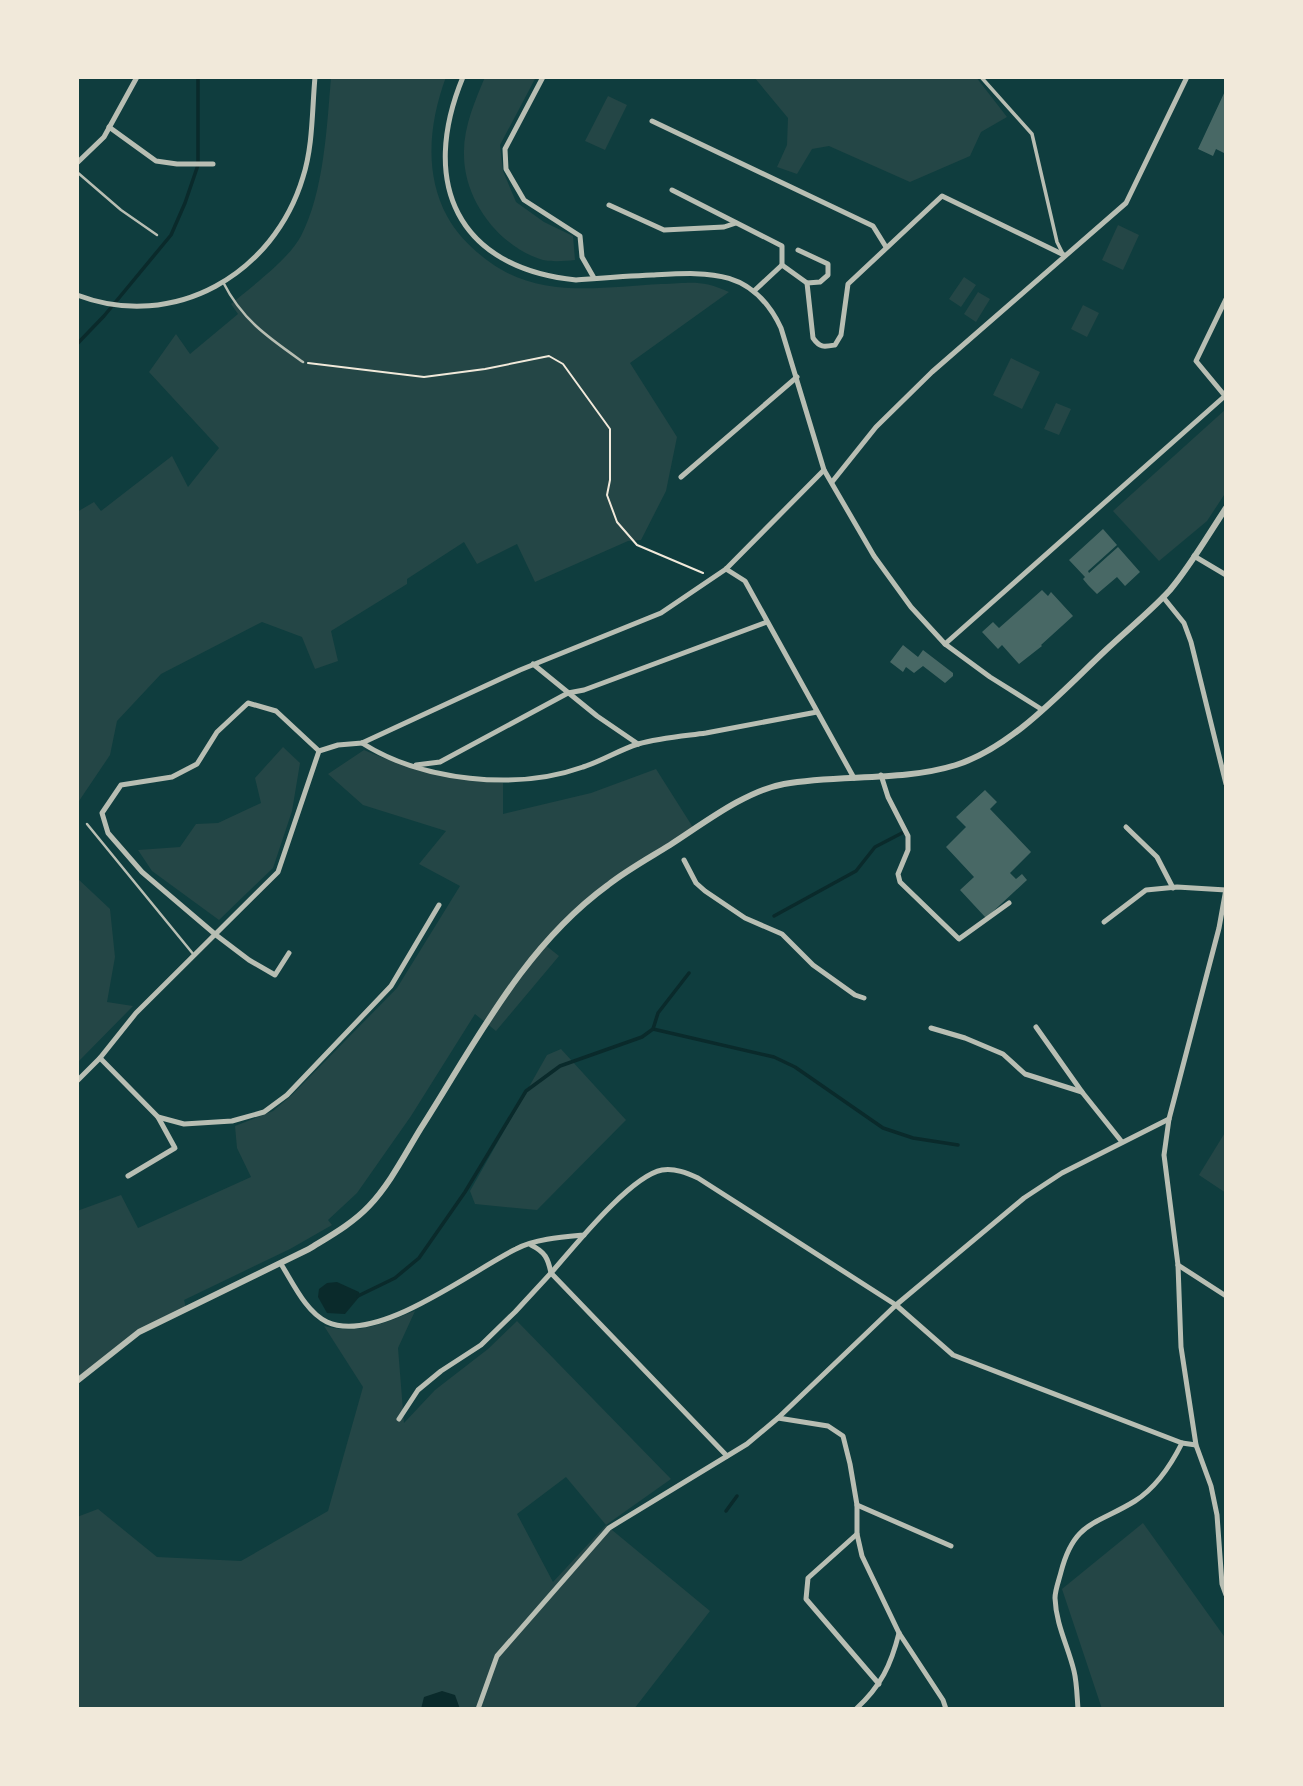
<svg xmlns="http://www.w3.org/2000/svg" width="1303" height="1786" font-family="Figtree,sans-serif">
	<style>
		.green { fill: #244646; fill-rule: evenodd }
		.water { fill: #0a2a2b }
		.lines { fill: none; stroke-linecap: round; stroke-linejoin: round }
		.stream { stroke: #0a2a2b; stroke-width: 3.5 }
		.building { fill: #486865 }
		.path { stroke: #f1e9da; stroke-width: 2 }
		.service { stroke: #b8beb3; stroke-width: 2.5 }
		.pedestrian { stroke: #b8beb3; stroke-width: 3.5 }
		.minor { stroke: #b8beb3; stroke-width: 5 }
		.tertiary { stroke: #b8beb3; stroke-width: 6 }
	</style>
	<rect width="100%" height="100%" fill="#0f3d3e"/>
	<g class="green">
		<path d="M331,77h115c-17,46 -22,96 1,139 10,19 27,35 44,47 50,36 112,24 170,21 30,-1 40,-5 68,8l-99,71 47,74 -11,54 -25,49 -13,1 -93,41 -18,-38 -40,20 -13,-22 -57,37v5l-76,47 7,30 -23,8 -13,-32 -40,-15 -101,52 -44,47 -7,34 -33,49v-292l17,-10 7,9 71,-55 16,31 31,-39 -70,-76 27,-38 14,20 48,-40 -7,-10c20,-17 58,-45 70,-68 23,-44 26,-110 30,-159z"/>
		<path d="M485,77h51l-36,68 3,26 13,31 28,20 29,14 2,24c-10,1 -22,2 -32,0 -44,-13 -79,-60 -79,-105 -1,-27 11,-54 21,-78z"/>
		<polygon points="754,77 976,77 1007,117 981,132 970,156 910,182 829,146 812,149 797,174 777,167 787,145 788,118"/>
		<polygon points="608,96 627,105 605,150 585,141"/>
		<polygon points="1118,225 1139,235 1123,270 1102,260"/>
		<polygon points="964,277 976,285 961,307 949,299"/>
		<polygon points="978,292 990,299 976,322 964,314"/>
		<polygon points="1083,305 1099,313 1087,337 1071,329"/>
		<polygon points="1011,358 1040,372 1022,409 993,395"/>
		<polygon points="1056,403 1071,409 1059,435 1044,429"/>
		<polygon points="1226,409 1226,492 1207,521 1159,561 1113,511"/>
		<polygon points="283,747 300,763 292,811 273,868 219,920 152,871 138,850 180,847 196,824 218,823 261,803 255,778"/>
		<path d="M364,750c50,22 86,26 139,33v31l88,-21 65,-24 38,60 -84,54 -66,61 15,12 -63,75 -21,-17 -64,102 -54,77 -29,27 4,5 -42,24 -106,51 2,8 -47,24 -62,49v-170l44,-16 17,33 113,-51 -14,-29 -2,-22 38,-15 19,-16 105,-107 63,-102 -41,-22 27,-33 -83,-26 -35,-31z"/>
		<polygon points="77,878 110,909 115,957 107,1002 133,1006 77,1063"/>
		<polygon points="561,1049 626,1120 537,1210 475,1204 470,1191 547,1055"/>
		<polygon points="1226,1131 1226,1193 1199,1175"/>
		<path d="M415,1311l-17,37 6,75 31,-33 53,-41 29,-28 154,158 -65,46 104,86 -76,98h-557v-192l21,-8 59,48 84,4 87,-50 35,-124 -39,-61c36,9 57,-2 91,-15zM566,1477l40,48 -53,57 -36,-68z"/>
		<polygon points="1143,1523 1226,1639 1226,1709 1102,1709 1062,1589"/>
	</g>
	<g class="water">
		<polygon points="337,1282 359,1292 360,1296 345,1314 327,1313 318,1297 319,1289 327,1283"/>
		<polygon points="442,1691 455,1695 460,1709 421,1709 424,1697"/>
	</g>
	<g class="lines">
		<g class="stream">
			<polyline points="77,344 104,316 171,235 185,203 198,165 198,77"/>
			<polyline points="774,916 856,871 875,847 902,833"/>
			<polyline points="653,1029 774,1057 795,1067 883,1128 913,1138 958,1145"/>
			<polyline points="358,1296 395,1278 419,1258 465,1192 526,1091 560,1066 642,1037 653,1029 658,1013 689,973"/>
			<polyline points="726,1511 737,1496"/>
		</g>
	</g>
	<g class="building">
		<polygon points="1226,89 1226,154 1216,149 1213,156 1198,149"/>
		<polygon points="1103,529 1117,545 1088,571 1089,573 1118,547 1140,572 1125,586 1117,577 1097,594 1088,585 1083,579 1085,577 1069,560"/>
		<polygon points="1042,590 1048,596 1051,592 1073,616 1041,645 1042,646 1019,664 1002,645 998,649 982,632 993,622 999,628"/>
		<polygon points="903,645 918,657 923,650 953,673 953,676 945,683 923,666 914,673 906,667 903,672 890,662"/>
		<polygon points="985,790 997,802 990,809 1031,852 1010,873 1016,879 1022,874 1027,880 986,918 960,890 974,877 946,847 966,827 956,817"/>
	</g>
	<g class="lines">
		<polyline class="path" points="308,363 424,377 485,369 549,356 563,364 610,429 610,480 607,495 617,522 637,545 703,573"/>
		<g class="service">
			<polyline points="77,172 121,210 157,235"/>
			<path d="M223,282c19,38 46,56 80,80"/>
			<polyline points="87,824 194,955"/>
		</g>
		<polyline class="pedestrian" points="981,77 1032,134 1057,242 1063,254"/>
		<g class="minor">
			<path d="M463,77c-44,106 -6,191 113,203 26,-2 51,-4 76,-5 57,-3 101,-7 129,53l43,142 50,86 37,51 34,37 45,33 51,32"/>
			<polyline points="543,77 505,149 506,169 524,200 580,236 582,257 594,278"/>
			<polyline points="652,121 873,226 886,247"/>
			<polyline points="109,127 156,161 177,164 213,164"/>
			<polyline points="77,163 104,137 137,77"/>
			<polyline points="672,190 782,246 782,265 754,291"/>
			<polyline points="609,205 664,230 724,227 736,223"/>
			<polyline points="782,265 807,283 820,282 828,275 828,264 798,250"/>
			<path d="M807,283l6,55c7,10 11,9 22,7l6,-10 7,-51 94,-88 122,59"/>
			<path d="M77,295c97,37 197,-21 226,-118 10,-31 9,-67 12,-100"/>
			<polyline points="1225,396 1196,361 1226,299"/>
			<polyline points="681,477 797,377"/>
			<polyline points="832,482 876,427 932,372 1126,203 1187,77"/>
			<polyline points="1194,556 1226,575"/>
			<polyline points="726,569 745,581 854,778"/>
			<polyline points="1163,597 1184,623 1191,642 1226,784"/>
			<polyline points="945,644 1226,395"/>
			<polyline points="533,664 597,716 638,744"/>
			<path d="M362,743c60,38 154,48 221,24 19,-6 36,-17 55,-23 21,-6 46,-8 68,-11 37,-7 74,-14 111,-21"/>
			<polyline points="416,765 440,762 568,693 584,690 767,622"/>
			<polyline points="881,775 888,797 908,836 908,850 898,874 900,882 959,939 1009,903"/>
			<polyline points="1126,827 1157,857 1173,888"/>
			<polyline points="684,860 696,883 705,891 745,918 782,934 813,965 855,995 864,998"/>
			<polyline points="1226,889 1219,928 1169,1119 1164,1155 1178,1265 1181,1347 1196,1445 1211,1486 1217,1515 1222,1584 1226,1595"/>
			<polyline points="1104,922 1146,890 1177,887 1226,890"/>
			<polyline points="289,953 275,975 249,960 216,935 142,872 108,833 102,813 121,785 172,777 197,764 217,732 248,703 276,711 319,751"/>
			<polyline points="1036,1027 1082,1092"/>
			<polyline points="931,1028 965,1038 1003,1054 1025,1074 1082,1092 1122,1142"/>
			<polyline points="100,1058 158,1117 184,1124 232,1121 264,1112 287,1095 391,986 439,905"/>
			<polyline points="77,1081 100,1058 136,1013 278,872 319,751 338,745 362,743 520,670 661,613 726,569 824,470"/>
			<polyline points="128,1176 175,1148 158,1117"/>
			<path d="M281,1264c12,19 25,48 46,58 50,23 144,-51 189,-73 19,-10 46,-12 68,-14"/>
			<polyline points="1178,1265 1226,1296"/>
			<polyline points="778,1418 828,1426 843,1436 850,1464 857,1505 857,1534 862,1556 899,1633 943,1700 946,1709"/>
			<path d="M399,1419l19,-29 23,-19 40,-26 34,-33 36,-39c-3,-15 -6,-21 -20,-28"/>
			<path d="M727,1456l-176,-183c22,-25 79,-97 111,-103 13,-2 25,3 36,8l198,127 57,50 229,88 14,2"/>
			<polyline points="857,1505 951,1546"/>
			<polyline points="857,1534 808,1578 806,1599 879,1684"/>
			<polyline points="478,1709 497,1656 609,1528 747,1444 778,1418 896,1305 1024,1198 1062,1173 1169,1119"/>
			<path d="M856,1709c25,-23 35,-44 43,-76"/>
			<path d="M1078,1709c-1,-12 -1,-26 -4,-38 -6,-25 -18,-46 -19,-73 0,-8 4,-18 6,-26 13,-51 35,-47 74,-71 22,-14 36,-36 47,-58"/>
		</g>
		<path class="tertiary" d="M77,1381l62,-49 170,-83c21,-13 43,-25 60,-43 21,-22 36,-52 52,-78 55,-86 102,-181 187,-243 19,-15 41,-27 62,-40 33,-21 75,-54 114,-61 56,-10 117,-2 172,-19 57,-18 108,-76 151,-116 20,-19 44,-38 63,-59 21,-25 38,-55 56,-82"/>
	</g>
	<rect width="1303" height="1786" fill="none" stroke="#f1e9da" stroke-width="158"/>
</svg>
